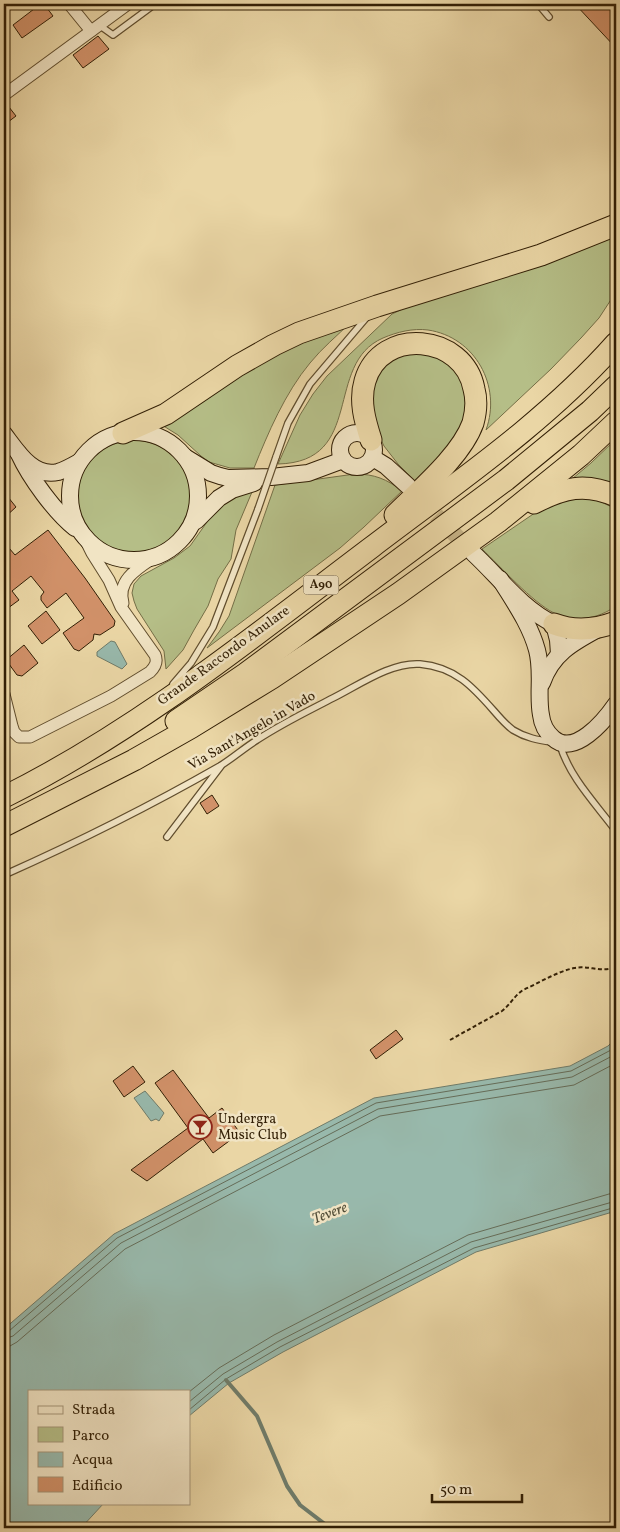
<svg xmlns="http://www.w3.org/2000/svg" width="620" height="1532" font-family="Vollkorn,serif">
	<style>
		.green { fill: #b5be87; stroke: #746e46 }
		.water { fill: #98b9ac; stroke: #6f7b69 }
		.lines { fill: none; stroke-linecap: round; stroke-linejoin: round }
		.shore { stroke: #656c58; stroke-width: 1 }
		.stream { stroke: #6f7b69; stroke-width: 4 }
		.building { fill: #d19169; stroke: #321f05 }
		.secondary-tunnel { stroke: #c5b185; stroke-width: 16; stroke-dasharray: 16 8; stroke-linecap: butt }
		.lane-casing { stroke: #604d2d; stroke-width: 8 }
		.street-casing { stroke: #604d2d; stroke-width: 13 }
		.secondary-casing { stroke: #321f05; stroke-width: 18 }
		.highway-casing { stroke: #321f05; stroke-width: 23 }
		.path { stroke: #321f05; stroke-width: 2; stroke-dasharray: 4 2.5; stroke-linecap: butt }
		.lane { stroke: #f1e4c4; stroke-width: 5.5 }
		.street { stroke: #f1e4c4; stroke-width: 11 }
		.secondary { stroke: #f1e4c4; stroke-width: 16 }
		.highway { stroke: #ead6a5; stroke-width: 21 }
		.lane-bridge-casing { stroke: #604d2d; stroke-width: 8; stroke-linecap: butt }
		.lane-bridge { stroke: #f1e4c4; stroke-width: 5.5 }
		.labels { text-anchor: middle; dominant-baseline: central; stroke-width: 5; stroke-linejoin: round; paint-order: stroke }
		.shield { fill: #f1e4c4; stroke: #6b5a3e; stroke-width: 1 }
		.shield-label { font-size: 12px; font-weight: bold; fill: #321f05 }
		.street-label { font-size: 14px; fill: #321f05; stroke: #f1e4c4 }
		.poi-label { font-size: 14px; fill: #321f05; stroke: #f1e4c4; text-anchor: start }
		.water-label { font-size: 15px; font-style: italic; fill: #514d37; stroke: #f1e4c4 }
	</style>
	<rect width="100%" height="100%" fill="#ead6a5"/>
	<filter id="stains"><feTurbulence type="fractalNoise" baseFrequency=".004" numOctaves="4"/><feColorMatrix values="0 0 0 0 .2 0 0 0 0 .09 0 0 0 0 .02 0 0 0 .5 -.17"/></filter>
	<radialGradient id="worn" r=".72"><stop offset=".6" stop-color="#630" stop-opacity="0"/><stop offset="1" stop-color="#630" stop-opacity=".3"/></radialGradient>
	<g class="green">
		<path d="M616,236v56l-17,26 -18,20 -30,31 -65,61c16,-44 -11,-93 -58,-100 -15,-2 -31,2 -45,8 -60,26 -17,124 -105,126l22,-49 13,-21 14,-18 65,-62 27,-13z"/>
		<path d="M351,322c-14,14 -29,26 -41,41 -25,30 -42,70 -56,105h-24l-21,-6 -8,-6 -23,-21 -16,-10 38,-21 74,-51z"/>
		<polygon points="438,353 465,382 467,416 449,447 415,481 398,464 384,446 370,417 374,374 400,354"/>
		<polygon points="616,439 616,490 566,484 591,463"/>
		<circle cx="134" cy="497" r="57"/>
		<path d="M355,474c19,0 32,5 47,17l-38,36 -24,21 -133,100 12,-16 10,-16 46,-131z"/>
		<polygon points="252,492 236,530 231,559 218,579 208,606 194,630 183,650 166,669 164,651 137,609 134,601 132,593 134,584 141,576 174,558 190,546 212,515 231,497"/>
		<path d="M585,498l14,3 17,8v97c-18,13 -41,17 -62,7 -22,-11 -53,-46 -72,-64l63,-43 12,-5z"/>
	</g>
	<g class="water">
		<polygon points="111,641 115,642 127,664 122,669 97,656 97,652"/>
		<polygon points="616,1038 616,1211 476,1252 283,1352 229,1383 189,1416 189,1391 29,1391 29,1503 104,1503 81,1528 4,1528 4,1329 114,1234 374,1098 570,1066 608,1046"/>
		<polygon points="145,1091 164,1113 159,1121 156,1119 151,1121 134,1098"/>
	</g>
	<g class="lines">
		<g class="shore">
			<polyline points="4,1333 9,1331 117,1238 376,1103 571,1071 611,1050 616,1045"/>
			<polyline points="4,1339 13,1336 121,1243 378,1109 572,1077 616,1054"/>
			<polyline points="4,1346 10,1346 17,1342 125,1249 380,1116 574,1085 616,1063"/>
			<polyline points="189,1392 219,1368 274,1335 468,1235 609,1194 616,1193"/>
			<polyline points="189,1402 223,1374 277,1342 471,1242 616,1201"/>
			<polyline points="189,1410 226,1379 280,1347 474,1248 616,1207"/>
		</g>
		<polyline class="stream" points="226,1380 257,1416 287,1486 300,1505 330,1528"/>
	</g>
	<g class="building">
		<polygon points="30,4 44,4 53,16 22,38 13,25 34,9"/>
		<polygon points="575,4 616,4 616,48"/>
		<polygon points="98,36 109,49 83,68 73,55"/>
		<polygon points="4,102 5,102 16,116 4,125"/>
		<polygon points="4,492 16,507 4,518"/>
		<polygon points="48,530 85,578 115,621 114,626 100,635 94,634 93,640 79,651 74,649 63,633 84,618 66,593 47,608 41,600 41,596 44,592 31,576 12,591 19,600 4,611 4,552 9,548 15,555"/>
		<polygon points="46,611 60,630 42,644 28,626"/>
		<polygon points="24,645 38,663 22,676 17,675 6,660"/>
		<polygon points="212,795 219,806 207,814 200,803"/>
		<polygon points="396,1030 403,1039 376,1059 370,1050"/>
		<polygon points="133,1066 145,1082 124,1097 113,1081"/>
		<polygon points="173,1070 209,1118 222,1108 240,1133 213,1153 203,1139 147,1181 131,1170 188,1128 155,1083"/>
	</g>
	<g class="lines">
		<polyline class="secondary-tunnel" points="419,498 472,552"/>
		<g class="lane-casing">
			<g id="lane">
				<polyline points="538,4 549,17"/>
				<polyline points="99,25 113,35 155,4"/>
				<polyline points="276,457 288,423 310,384 367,317"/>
				<polyline points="173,684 191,663 213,627 258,509"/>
				<path d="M560,745c10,33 36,59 56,86"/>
				<polyline points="167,837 221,766"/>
				<path d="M4,875c74,-33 146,-69 216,-109 13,-8 24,-18 37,-26 24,-16 51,-29 76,-42 26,-13 58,-36 87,-34 35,3 53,23 74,47 6,7 12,14 19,19 13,8 25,10 39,12"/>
			</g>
		</g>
		<g class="street-casing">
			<g id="street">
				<polyline points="69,4 91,31"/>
				<polyline points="4,95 128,4"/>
				<path d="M123,603c-7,-25 19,-37 36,-49"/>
				<path d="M4,694l8,32 2,6 5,5h11l81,-41 39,-24c5,-5 8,-10 5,-17l-34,-48 -12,-27 -17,-27 -6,-12"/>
			</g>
		</g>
		<g class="secondary-casing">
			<g id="secondary">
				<circle cx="134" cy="496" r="64"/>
				<circle cx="357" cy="450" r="17"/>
				<path d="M4,434c13,17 29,44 54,38 7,-2 14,-6 21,-10"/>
				<path d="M19,454c11,24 36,58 56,74"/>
				<polyline points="185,457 211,473 220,476 228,478 271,477 308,473 343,460"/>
				<polyline points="373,458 386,466 408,486"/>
				<polyline points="196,521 219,498 232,490 254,483"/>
				<path d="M473,553c26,24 49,56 81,71l4,16 1,14"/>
				<path d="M500,579c14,23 30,45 37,71 6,22 0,44 4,65 1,9 5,17 12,23 21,20 52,-18 63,-34"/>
				<path d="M542,683c10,-29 30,-40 56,-54"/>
			</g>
		</g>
		<g class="highway-casing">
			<g id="highway">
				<polyline points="123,433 166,414 237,366 274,345 299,333 377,306 541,255 616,225"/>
				<path d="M371,440c-6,-19 -12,-39 -6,-59 16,-55 99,-47 109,8 3,11 2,23 -1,34 -12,33 -53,67 -78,92"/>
				<path d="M534,503c29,-15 51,-21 82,-7"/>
				<path d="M554,624c21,8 41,6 62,-2"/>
				<polyline points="176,721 245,674 506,480 590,411 616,386"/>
				<path d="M4,797c133,-66 250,-161 368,-250 84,-64 174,-125 244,-204"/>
				<polyline points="4,826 134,760 192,727 272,678 398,594 498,522 581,455 616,422"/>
			</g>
		</g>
		<path class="path" d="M450,1040l52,-29c8,-6 12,-15 21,-21 16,-7 33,-18 51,-22 14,-3 28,5 42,-1"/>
		<use href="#lane" class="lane"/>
		<use href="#street" class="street"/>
		<use href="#secondary" class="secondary"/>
		<use href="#highway" class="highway"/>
		<g class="lane-bridge-casing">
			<polyline id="lane-bridge" points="258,509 276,457"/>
		</g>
		<use href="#lane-bridge" class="lane-bridge"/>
	</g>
	<defs>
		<g id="bar-ring" transform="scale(1.25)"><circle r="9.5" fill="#f1e4c4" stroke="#8f2418" stroke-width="1.5"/><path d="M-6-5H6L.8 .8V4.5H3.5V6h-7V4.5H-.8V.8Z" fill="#8f2418"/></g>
	</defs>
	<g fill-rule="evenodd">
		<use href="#bar-ring" x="200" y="1127"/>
	</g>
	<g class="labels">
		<rect class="shield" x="303.5" y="575.5" width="35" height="19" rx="4"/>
		<g class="shield-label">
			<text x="321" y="585">A90</text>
		</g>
		<g class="street-label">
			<text transform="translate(224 656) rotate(-36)">Grande Raccordo Anulare</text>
			<text transform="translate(252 731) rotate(-30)">Via Sant'Angelo in Vado</text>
		</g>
		<g class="poi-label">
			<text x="218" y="1119">Undergra<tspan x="218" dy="16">Music Club</tspan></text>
		</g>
		<g class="water-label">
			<text transform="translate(330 1214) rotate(-21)">Tevere</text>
		</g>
	</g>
	<rect width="620" height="1532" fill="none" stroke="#ead6a5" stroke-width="20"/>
	<rect x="5" y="5" width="610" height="1522" fill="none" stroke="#321f05" stroke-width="2.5"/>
	<rect x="10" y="10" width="600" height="1512" fill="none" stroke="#321f05"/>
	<rect x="28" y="1390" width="162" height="115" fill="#f1e4c4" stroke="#a59578"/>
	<rect x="38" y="1406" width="25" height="8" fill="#f1e4c4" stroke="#a59578"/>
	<text x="72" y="1414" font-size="15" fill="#321f05">Strada</text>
	<rect x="38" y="1427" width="25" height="15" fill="#b5be87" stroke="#a59578"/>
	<text x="72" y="1440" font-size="15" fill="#321f05">Parco</text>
	<rect x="38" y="1452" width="25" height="15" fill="#98b9ac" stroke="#a59578"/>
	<text x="72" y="1464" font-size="15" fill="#321f05">Acqua</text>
	<rect x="38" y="1477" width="25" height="15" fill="#d19169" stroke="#a59578"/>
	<text x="72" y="1490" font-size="15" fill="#321f05">Edificio</text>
	<path d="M432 1494v8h90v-8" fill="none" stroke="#321f05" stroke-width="2.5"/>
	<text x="440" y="1494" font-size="15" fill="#321f05" stroke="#f1e4c4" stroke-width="4" paint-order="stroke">50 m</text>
	<rect width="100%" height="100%" filter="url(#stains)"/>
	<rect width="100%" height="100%" fill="url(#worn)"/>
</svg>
